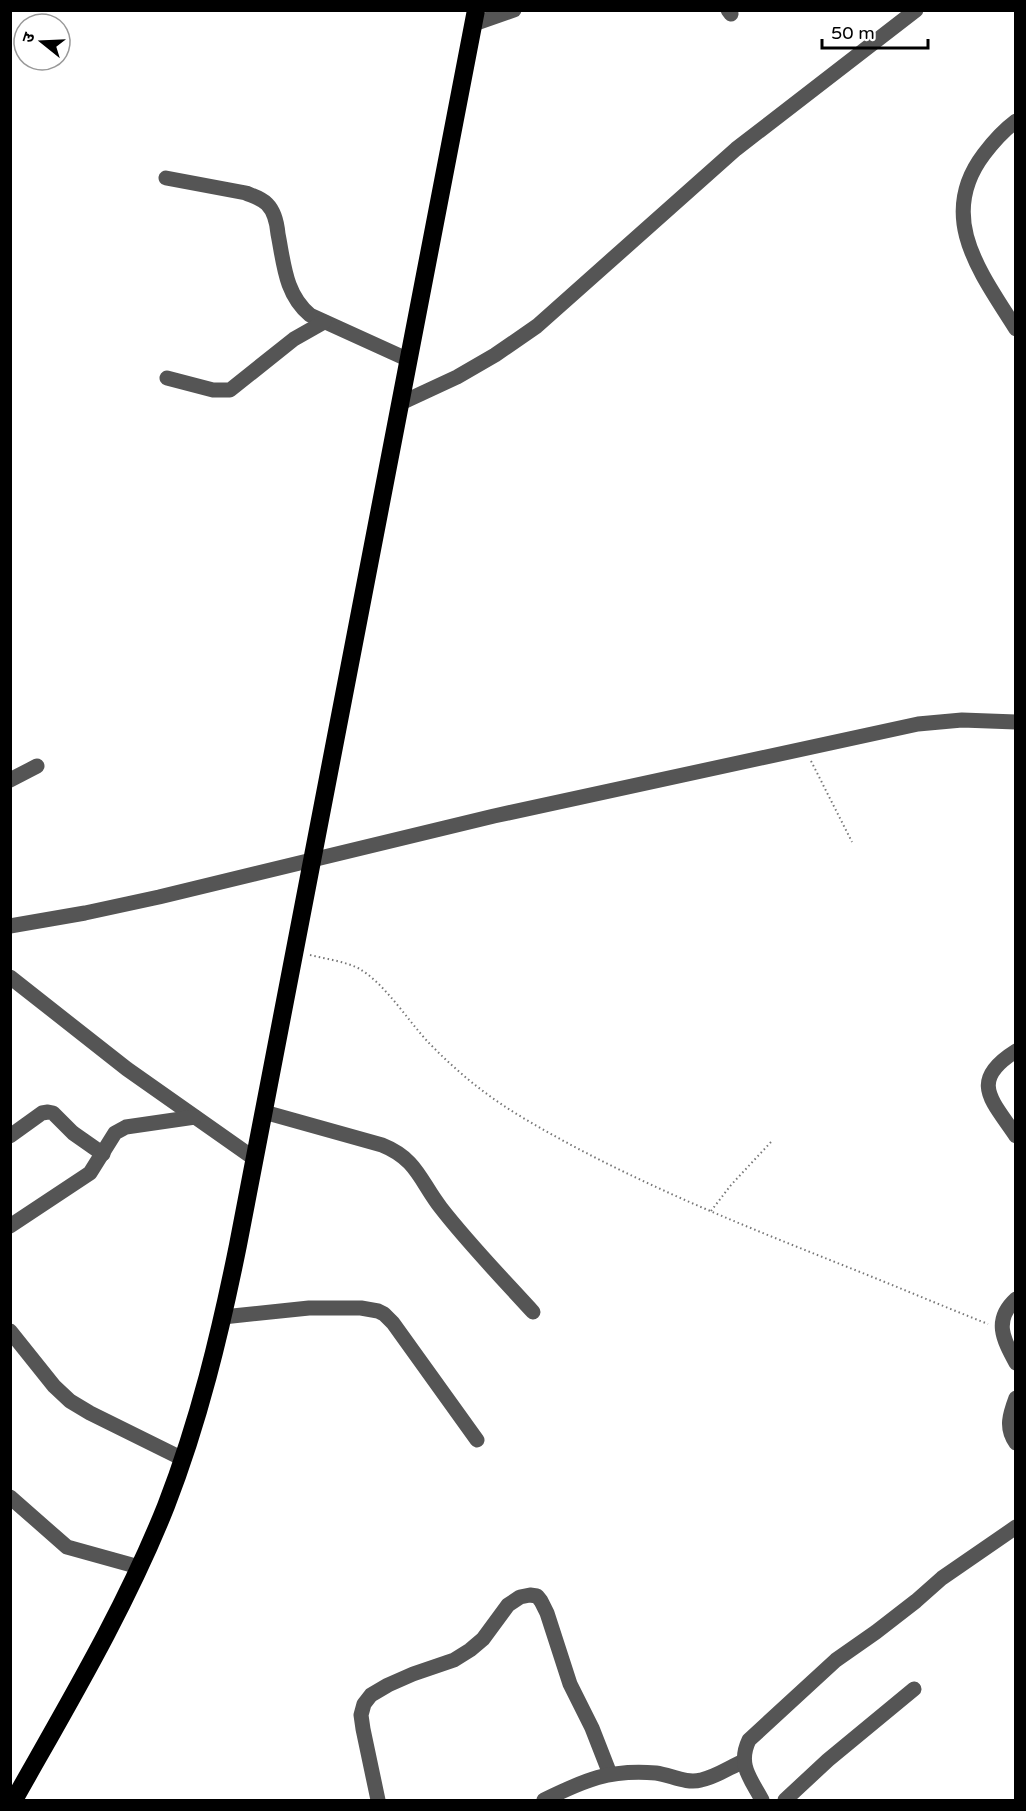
<svg xmlns="http://www.w3.org/2000/svg" width="1026" height="1811" font-family="'Varela Round','Noto Sans Devanagari',sans-serif">
	<style>
		.lines { fill: none; stroke-linecap: round; stroke-linejoin: round }
		.path { stroke: #777; stroke-width: 2; stroke-dasharray: 1.5 3; stroke-linecap: butt }
		.minor { stroke: #555; stroke-width: 15 }
		.highway { stroke: #000; stroke-width: 18 }
	</style>
	<rect width="100%" height="100%" fill="#fff"/>
	<g class="lines">
		<g class="path">
			<polyline points="811,761 852,842"/>
			<path d="M310,955c16,4 33,6 48,13 26,14 50,53 71,75 29,30 60,55 96,76 101,60 212,104 320,147 48,19 95,39 143,58"/>
			<polyline points="711,1211 731,1185 771,1142"/>
		</g>
		<g class="minor">
			<polyline points="728,10 731,14"/>
			<polyline points="474,24 514,10"/>
			<path d="M1016,121c-12,9 -23,21 -32,33 -48,63 -3,119 32,175"/>
			<path d="M166,178l80,15c7,3 15,5 21,11 8,8 10,19 11,30 6,30 7,60 32,81l99,45"/>
			<polyline points="167,378 213,390 230,390 294,339 324,322"/>
			<polyline points="401,403 457,377 495,355 537,326 736,149 916,10"/>
			<polyline points="10,780 37,766"/>
			<polyline points="10,926 85,913 159,897 494,816 918,724 962,720 1016,722"/>
			<polyline points="10,977 127,1069 255,1159"/>
			<path d="M1016,1051c-48,30 -24,49 0,85"/>
			<path d="M264,1112l118,33c35,14 38,36 59,63 28,36 61,70 92,104"/>
			<polyline points="10,1136 42,1113 48,1112 53,1113 73,1133 103,1154"/>
			<polyline points="10,1226 90,1173 115,1133 126,1127 195,1117"/>
			<path d="M1016,1299c-23,21 -13,40 0,64"/>
			<polyline points="223,1317 309,1308 361,1308 378,1311 384,1314 393,1323 477,1440"/>
			<polyline points="10,1331 54,1386 70,1401 90,1413 183,1459"/>
			<path d="M1016,1398c-6,16 -11,30 0,45"/>
			<polyline points="10,1497 67,1547 139,1567"/>
			<polyline points="378,1800 363,1729 361,1715 364,1704 371,1695 388,1685 413,1674 454,1660 470,1650 483,1639 508,1605 520,1597 530,1595 537,1596 541,1601 547,1613 570,1684 592,1728 610,1774"/>
			<path d="M544,1800c41,-20 65,-31 112,-27 15,2 30,11 45,7 15,-3 29,-13 43,-19"/>
			<path d="M762,1800c-11,-21 -25,-35 -13,-60l87,-80 40,-28 40,-31 26,-23 74,-51"/>
			<polyline points="785,1800 828,1760 914,1689"/>
		</g>
		<path class="highway" d="M14,1800c54,-96 111,-191 152,-294 33,-85 54,-172 72,-261l238,-1235"/>
	</g>
	<rect width="1026" height="1811" fill="none" stroke="#000000" stroke-width="24"/>
	<g transform="translate(42 42) rotate(288)"><circle r="28" fill="#ffffff" stroke="#999999" stroke-width="1.5"/>
	<path d="M0-4.5L10 22L0 15L-10 22Z" fill="#000000"/>
	<text y="-9" font-size="16" font-weight="bold" text-anchor="middle" fill="#000000">उ</text>
	</g>
	<path d="M822 39v9h106v-9" fill="none" stroke="#000000" stroke-width="3"/>
	<text x="831" y="39" font-size="18" fill="#000000" stroke="#ffffff" stroke-width="4.5" paint-order="stroke">50 m</text>
</svg>
